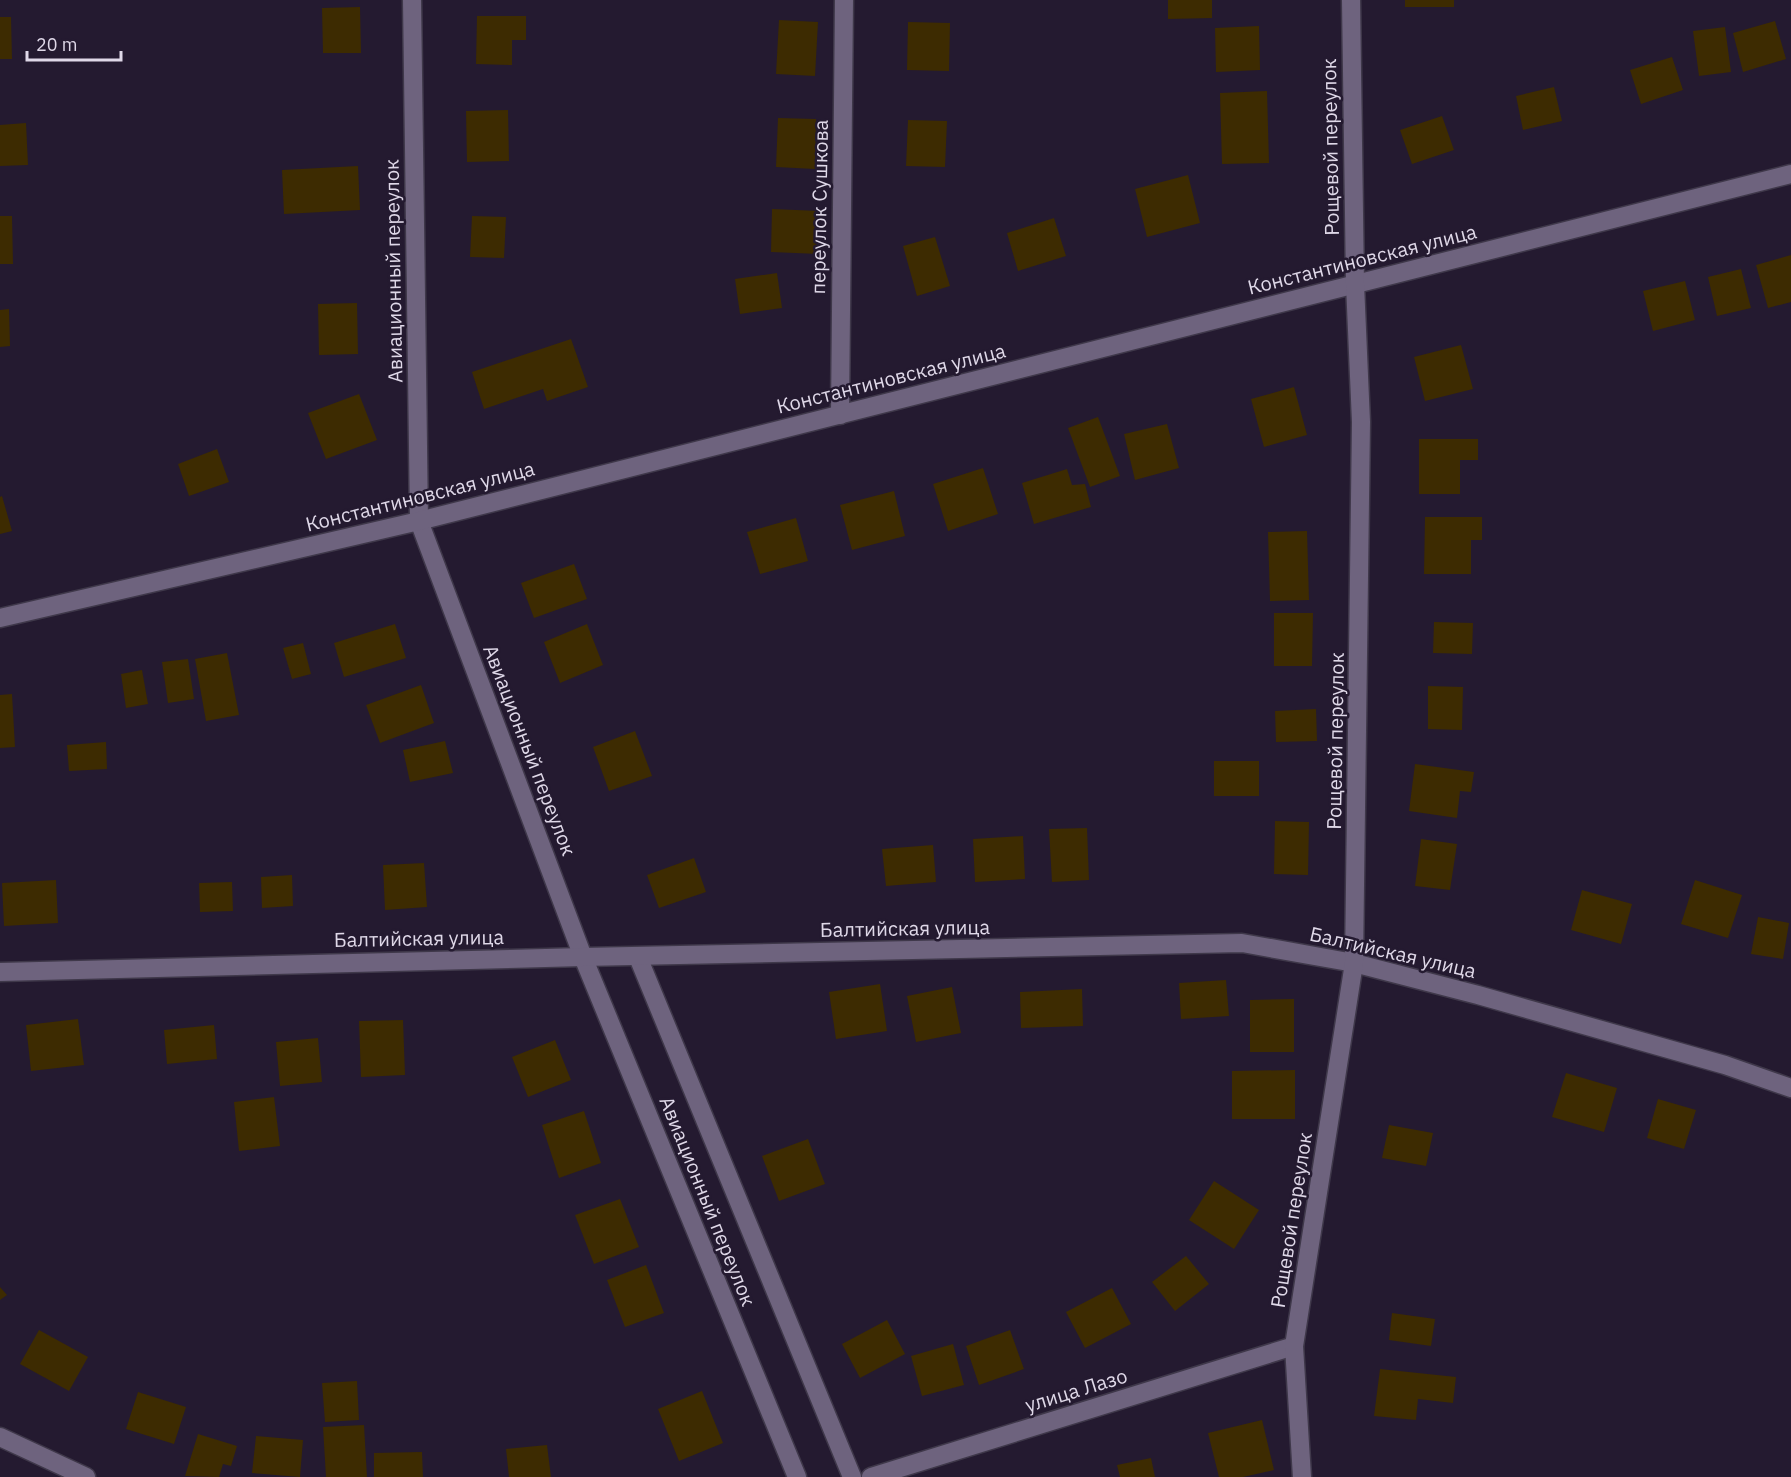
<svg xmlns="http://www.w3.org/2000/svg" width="1791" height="1477" font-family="'IBM Plex Sans',sans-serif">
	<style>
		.building { fill: #3d2b01 }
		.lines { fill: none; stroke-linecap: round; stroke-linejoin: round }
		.minor-casing { stroke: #3f384a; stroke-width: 21 }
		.minor { stroke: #6e637e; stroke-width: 18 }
		.labels { text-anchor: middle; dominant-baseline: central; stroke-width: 5; stroke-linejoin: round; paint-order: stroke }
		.street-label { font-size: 20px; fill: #dfd8e8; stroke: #241a30 }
	</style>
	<rect width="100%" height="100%" fill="#241a30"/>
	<g class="building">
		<polygon points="1168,0 1212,0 1212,18 1168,19"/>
		<rect x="1405" y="0" width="49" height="7"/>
		<polygon points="360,7 361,53 323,53 322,8"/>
		<polygon points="477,16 526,16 526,40 512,40 512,65 476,64"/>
		<polygon points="0,17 11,17 12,59 0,59"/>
		<polygon points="779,20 818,22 815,76 776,74"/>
		<polygon points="1775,21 1786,59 1743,72 1733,33"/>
		<polygon points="908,22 950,23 949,71 907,70"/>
		<polygon points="1259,26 1260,70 1216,72 1215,28"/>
		<polygon points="1725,27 1731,72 1699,76 1693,31"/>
		<polygon points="1672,57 1683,90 1641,104 1630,70"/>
		<polygon points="1554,87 1562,121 1523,130 1516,96"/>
		<polygon points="1267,91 1269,163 1222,164 1220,93"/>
		<polygon points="508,110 509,161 467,162 466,111"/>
		<polygon points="1442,116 1454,150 1412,164 1400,130"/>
		<polygon points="778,118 816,119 815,169 776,167"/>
		<polygon points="908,120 947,121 945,167 906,166"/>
		<polygon points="26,123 28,165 0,166 0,125"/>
		<polygon points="358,166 360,210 284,214 282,170"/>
		<polygon points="1188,175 1200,223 1147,237 1135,189"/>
		<polygon points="772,209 820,211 819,254 771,252"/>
		<polygon points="0,216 12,216 13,264 0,264"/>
		<polygon points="472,216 506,217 504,258 470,257"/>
		<polygon points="1054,218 1066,256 1018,271 1007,233"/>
		<polygon points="935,237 950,286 917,296 903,246"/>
		<polygon points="1791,255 1791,302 1768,308 1756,265"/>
		<polygon points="1741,269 1751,308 1717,316 1708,277"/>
		<polygon points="777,273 782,308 740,314 735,279"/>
		<polygon points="1685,281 1695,320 1653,331 1643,291"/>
		<polygon points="357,303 358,354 319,355 318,304"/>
		<polygon points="9,309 10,346 0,347 0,310"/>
		<polygon points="571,339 588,387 547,401 543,389 484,409 472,372"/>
		<polygon points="1461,345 1473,389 1425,401 1414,357"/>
		<polygon points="1294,387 1307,435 1264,447 1251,399"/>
		<polygon points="359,394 377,440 326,459 308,413"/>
		<polygon points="1098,417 1120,476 1090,487 1068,428"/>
		<polygon points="1167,424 1179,468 1135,480 1124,434"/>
		<polygon points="1419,439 1478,439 1478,460 1460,460 1460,494 1419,494"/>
		<polygon points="217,449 229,482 189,496 178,464"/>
		<polygon points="983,468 998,514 948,531 933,484"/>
		<polygon points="1067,469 1072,485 1085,484 1091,507 1034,524 1022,483"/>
		<polygon points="894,491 905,536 852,550 840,505"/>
		<polygon points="2,496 12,531 0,534 0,497"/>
		<polygon points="1425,517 1482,517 1482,540 1471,540 1471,574 1424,574"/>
		<polygon points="796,518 808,561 760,574 747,532"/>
		<polygon points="1307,531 1309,600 1270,601 1268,532"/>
		<polygon points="574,564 587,599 534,618 521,583"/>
		<polygon points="1274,613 1313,613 1312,666 1274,666"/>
		<polygon points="1434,622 1473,623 1472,654 1433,653"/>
		<polygon points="395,624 406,658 344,677 334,643"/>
		<polygon points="587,624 603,665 560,683 544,642"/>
		<polygon points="303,643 311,674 292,679 283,648"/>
		<polygon points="227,653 239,715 206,721 195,659"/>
		<polygon points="188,659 194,699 168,703 162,662"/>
		<polygon points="142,670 148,704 126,708 121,674"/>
		<polygon points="421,685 434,723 380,743 366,705"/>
		<polygon points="1428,686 1463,687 1462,730 1428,729"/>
		<polygon points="12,694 15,747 0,748 0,695"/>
		<polygon points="1316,709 1317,741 1276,742 1275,711"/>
		<polygon points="635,731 652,776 609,791 593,747"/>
		<polygon points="445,741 453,773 410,782 403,750"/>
		<polygon points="106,742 107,769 69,771 67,745"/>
		<rect x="1214" y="761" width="45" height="35"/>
		<polygon points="1415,764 1474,772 1471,792 1460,791 1457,818 1409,811"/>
		<polygon points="1275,821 1309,822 1308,875 1274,874"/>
		<polygon points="1087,828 1089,880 1052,882 1049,829"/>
		<polygon points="1023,836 1025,879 975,882 973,839"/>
		<polygon points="1421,839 1457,844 1450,890 1415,886"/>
		<polygon points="933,845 936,882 886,886 882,849"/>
		<polygon points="694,858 706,892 659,908 647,875"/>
		<polygon points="424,863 427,907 385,910 383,865"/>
		<polygon points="292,875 293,906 262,908 261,877"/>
		<polygon points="56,880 58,923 4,926 2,883"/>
		<polygon points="1695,880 1742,895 1728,938 1681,924"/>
		<polygon points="232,882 233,911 200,912 199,883"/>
		<polygon points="1582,890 1632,904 1621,944 1571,930"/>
		<polygon points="1758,917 1789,923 1783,959 1751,954"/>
		<polygon points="1226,980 1229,1016 1181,1019 1179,983"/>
		<polygon points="880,984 887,1031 836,1039 829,992"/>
		<polygon points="952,987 961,1033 916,1042 907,996"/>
		<polygon points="1082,989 1083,1026 1021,1028 1020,992"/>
		<polygon points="1294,999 1294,1052 1250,1052 1250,1000"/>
		<polygon points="78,1019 84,1065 31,1071 26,1025"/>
		<polygon points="403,1020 405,1075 361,1077 359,1021"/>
		<polygon points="214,1025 217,1059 167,1064 164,1030"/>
		<polygon points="318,1038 322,1082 280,1086 276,1042"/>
		<polygon points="555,1040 571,1080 528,1097 512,1057"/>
		<polygon points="1295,1070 1295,1119 1232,1119 1232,1071"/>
		<polygon points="1566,1073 1617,1088 1604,1132 1552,1117"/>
		<polygon points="274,1097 280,1146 239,1151 234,1102"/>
		<polygon points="1658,1099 1696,1110 1684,1149 1647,1138"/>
		<polygon points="584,1111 601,1163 559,1178 542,1125"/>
		<polygon points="1389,1125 1433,1133 1426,1166 1382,1158"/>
		<polygon points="808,1139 825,1184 779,1201 762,1156"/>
		<polygon points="1214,1181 1259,1210 1234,1249 1189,1220"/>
		<polygon points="620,1199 639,1247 594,1264 575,1215"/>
		<polygon points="1186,1256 1209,1284 1175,1311 1152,1282"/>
		<polygon points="646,1265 664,1313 625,1327 607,1280"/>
		<polygon points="0,1287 7,1295 0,1300"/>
		<polygon points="1112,1288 1131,1324 1085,1348 1066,1312"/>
		<polygon points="1392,1313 1435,1319 1431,1346 1389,1340"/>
		<polygon points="887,1320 905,1354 860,1378 842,1344"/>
		<polygon points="39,1330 88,1357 69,1391 20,1364"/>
		<polygon points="1010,1330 1024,1369 979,1385 966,1346"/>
		<polygon points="953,1344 964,1385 922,1396 911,1356"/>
		<polygon points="1380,1369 1456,1377 1453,1403 1418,1399 1416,1420 1374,1416"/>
		<polygon points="357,1381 359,1420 325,1422 322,1383"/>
		<polygon points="702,1391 723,1443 679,1461 658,1409"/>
		<polygon points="138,1392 186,1407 174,1444 126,1429"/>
		<polygon points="1262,1420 1274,1470 1243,1477 1219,1477 1208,1433"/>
		<polygon points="364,1425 367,1477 326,1477 323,1427"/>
		<polygon points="198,1434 237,1446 231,1466 223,1464 219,1477 185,1476"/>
		<polygon points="256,1436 303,1440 300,1477 252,1473"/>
		<polygon points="547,1445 551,1477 509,1477 506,1449"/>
		<polygon points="422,1452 423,1477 374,1477 374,1453"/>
		<polygon points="1151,1458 1155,1477 1120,1477 1117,1465"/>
	</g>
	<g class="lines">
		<g class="minor-casing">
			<g id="minor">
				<polyline points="412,0 419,521 583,957 797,1477"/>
				<polyline points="840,415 844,0"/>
				<polyline points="0,618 419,521 1791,174"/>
				<polyline points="638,957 852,1477"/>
				<polyline points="0,972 583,957 1242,943 1354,963 1478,995 1725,1065 1791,1088"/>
				<polyline points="0,1437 86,1477"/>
				<polyline points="871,1477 1294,1346"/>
				<polyline points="1302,1477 1294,1346 1354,963 1361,422 1355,284 1351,0"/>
			</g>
		</g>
		<use href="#minor" class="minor"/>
	</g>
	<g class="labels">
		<g class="street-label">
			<text transform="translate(1330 147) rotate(-91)">Рощевой переулок</text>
			<text transform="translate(819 207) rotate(-89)">переулок Сушкова</text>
			<text transform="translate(1362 259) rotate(-14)">Константиновская улица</text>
			<text transform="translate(393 271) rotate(-91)">Авиационный переулок</text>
			<text transform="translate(891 378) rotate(-14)">Константиновская улица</text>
			<text transform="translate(420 496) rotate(-14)">Константиновская улица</text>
			<text transform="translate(1335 741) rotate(-89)">Рощевой переулок</text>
			<text transform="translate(530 750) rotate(69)">Авиационный переулок</text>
			<text transform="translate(905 928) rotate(-1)">Балтийская улица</text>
			<text transform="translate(419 938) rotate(-1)">Балтийская улица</text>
			<text transform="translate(1393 952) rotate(13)">Балтийская улица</text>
			<text transform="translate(708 1201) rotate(68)">Авиационный переулок</text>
			<text transform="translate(1291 1220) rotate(-81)">Рощевой переулок</text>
			<text transform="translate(1076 1390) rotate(-17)">улица Лазо</text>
		</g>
	</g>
	<path d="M27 51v9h94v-9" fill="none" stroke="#dfd8e8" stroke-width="3"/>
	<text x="36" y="51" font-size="18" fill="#dfd8e8" stroke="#241a30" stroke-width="4.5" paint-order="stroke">20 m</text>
</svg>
